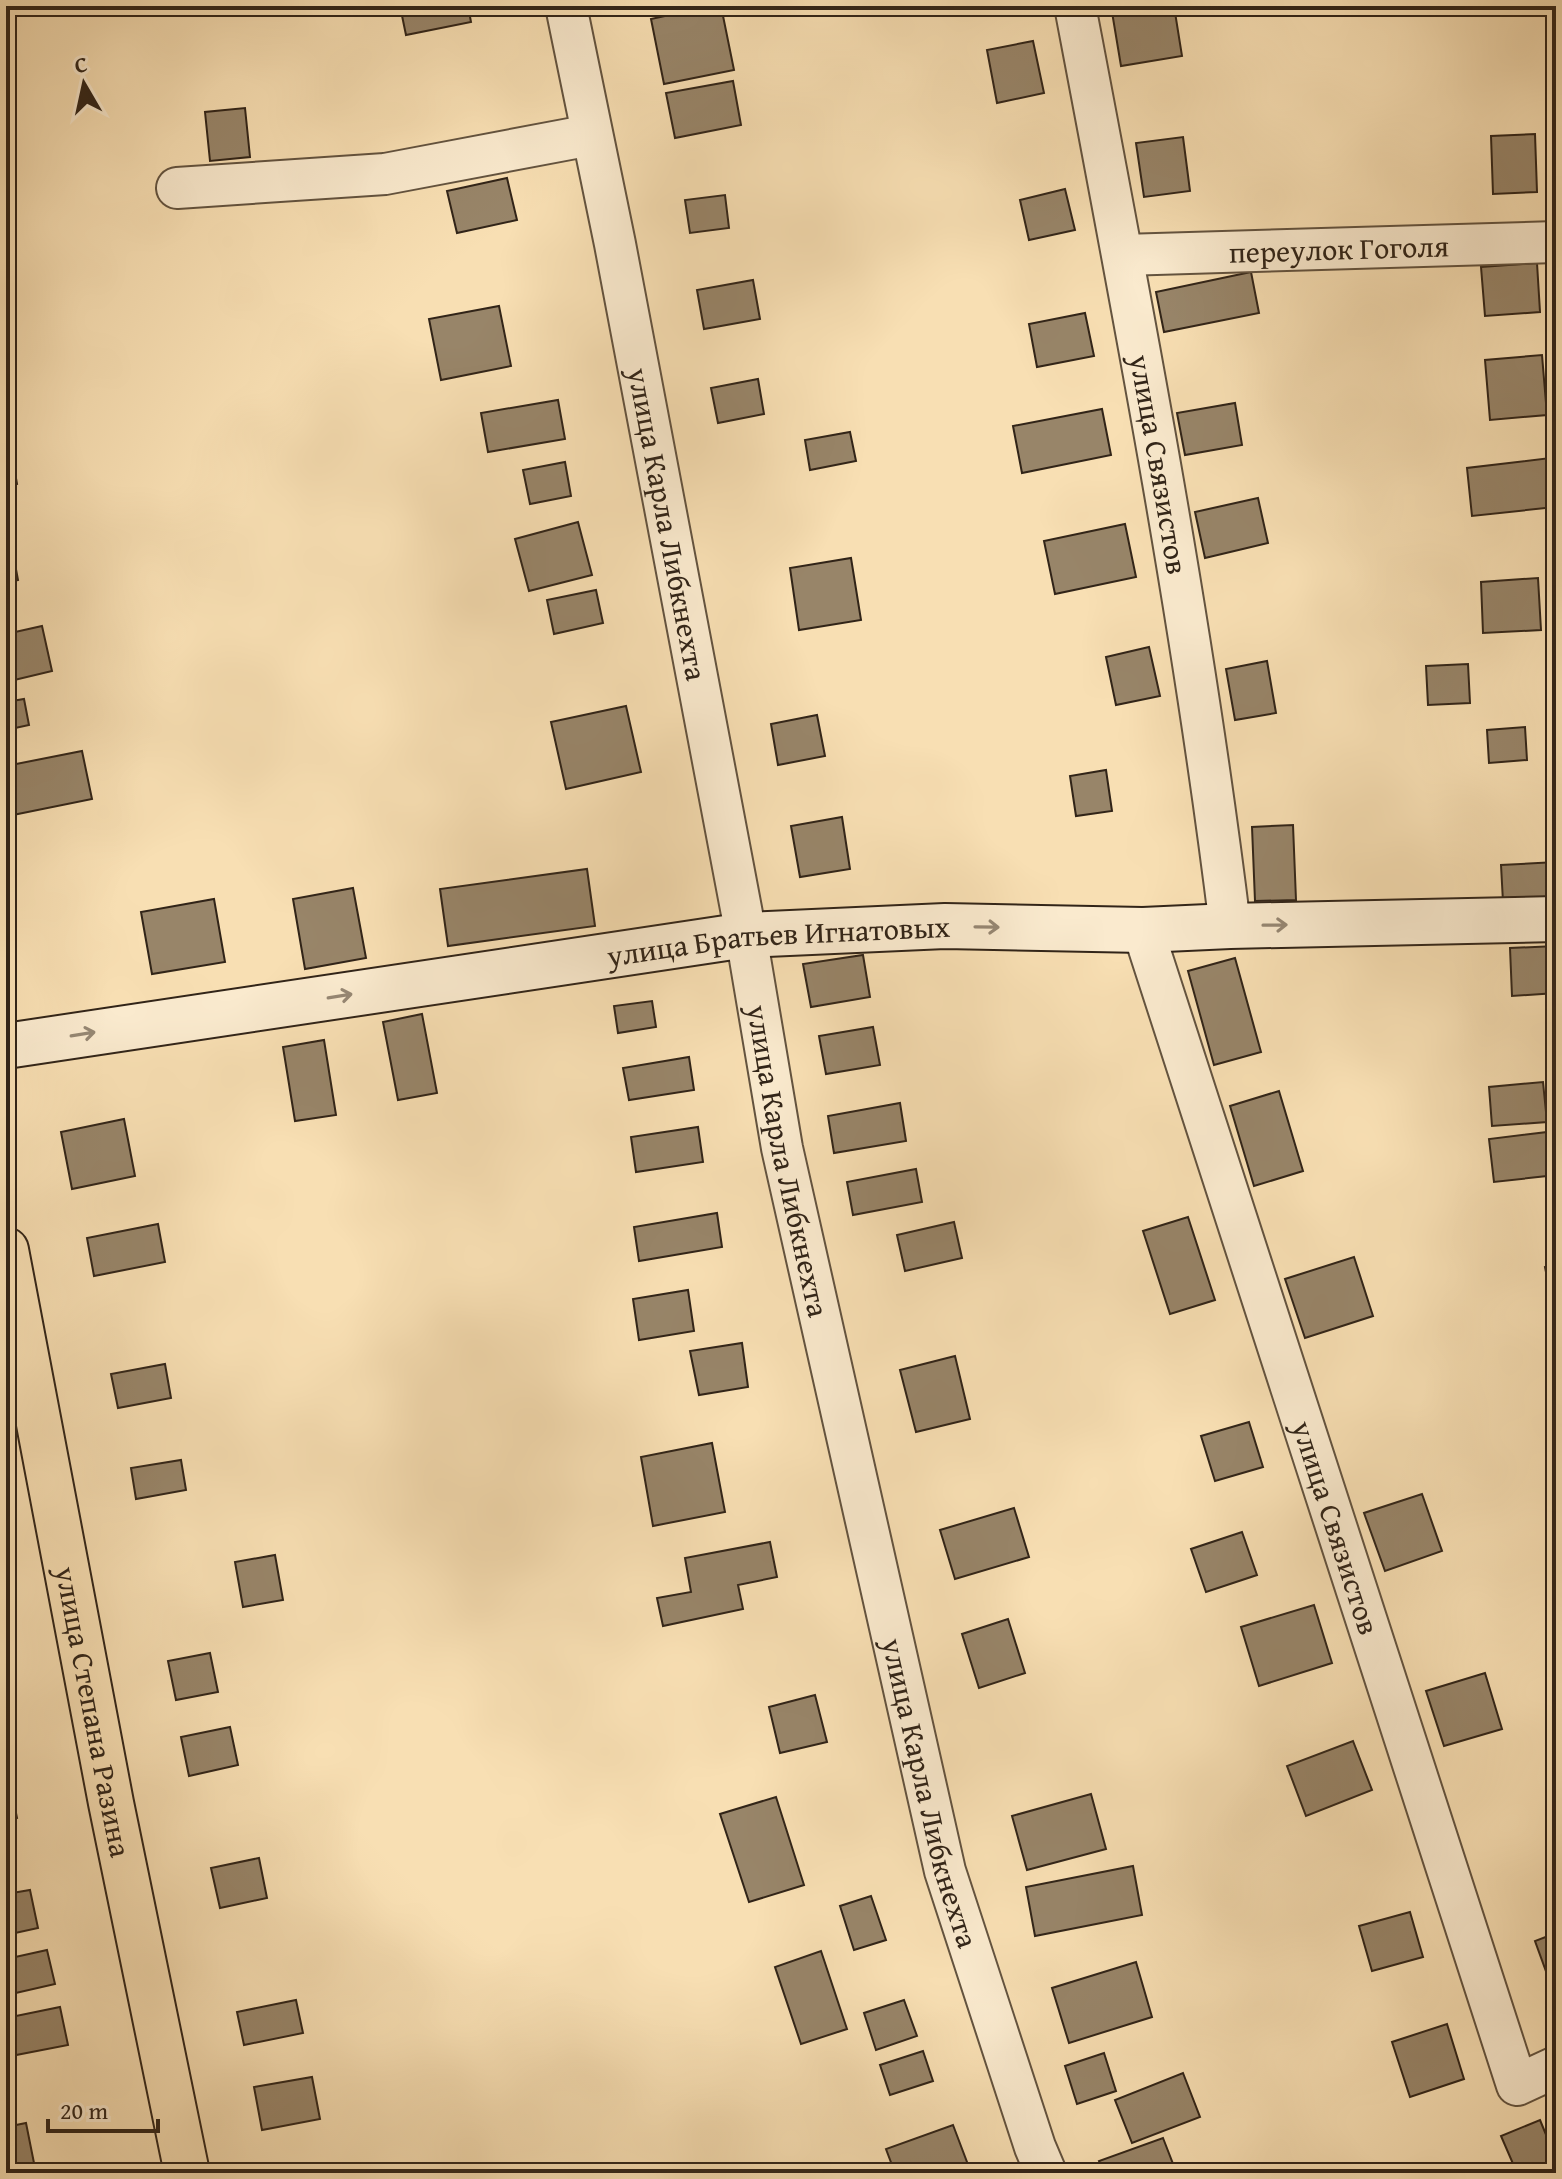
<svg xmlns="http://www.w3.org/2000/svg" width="1562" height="2179" font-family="'Gentium Book Plus',serif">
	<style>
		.building { fill: #988569; stroke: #312418; stroke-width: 2 }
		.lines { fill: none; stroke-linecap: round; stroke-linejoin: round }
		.street-casing { stroke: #63533f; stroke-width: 44 }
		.secondary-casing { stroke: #312418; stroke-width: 48 }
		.primary-casing { stroke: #312418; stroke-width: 48 }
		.street { stroke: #faeace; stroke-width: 40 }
		.secondary { stroke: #faeace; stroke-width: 44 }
		.primary { stroke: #f8dfb3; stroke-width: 44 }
		.oneway { stroke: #968773 }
		.labels { text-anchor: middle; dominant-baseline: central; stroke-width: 6; stroke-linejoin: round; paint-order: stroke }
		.street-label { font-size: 30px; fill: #312418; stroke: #faeace }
	</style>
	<rect width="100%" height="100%" fill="#f8dfb3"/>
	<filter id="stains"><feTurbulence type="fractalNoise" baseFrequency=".0025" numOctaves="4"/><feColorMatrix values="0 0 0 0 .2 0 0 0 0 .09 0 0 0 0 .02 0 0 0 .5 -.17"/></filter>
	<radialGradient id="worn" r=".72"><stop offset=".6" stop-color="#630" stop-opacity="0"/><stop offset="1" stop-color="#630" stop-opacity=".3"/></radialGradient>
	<g class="building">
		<polygon points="400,6 468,6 471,22 406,35"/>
		<polygon points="711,6 721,6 734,70 664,84 651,19"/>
		<polygon points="1111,6 1174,6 1182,56 1121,66"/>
		<polygon points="1033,41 1044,93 997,103 987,50"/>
		<polygon points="733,81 741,125 675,138 666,93"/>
		<polygon points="245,108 250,157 210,161 205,112"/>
		<polygon points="1535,134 1537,192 1493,194 1491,136"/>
		<polygon points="1183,137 1190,191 1144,197 1136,143"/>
		<polygon points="507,178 517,220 457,233 447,191"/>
		<polygon points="1065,189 1075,230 1029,240 1020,200"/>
		<polygon points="725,195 729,228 690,233 685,200"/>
		<polygon points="1537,263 1540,312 1485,316 1481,267"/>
		<polygon points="1251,272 1259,313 1164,332 1156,292"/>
		<polygon points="753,280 760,319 704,329 697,290"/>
		<polygon points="499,306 511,366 441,380 429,319"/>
		<polygon points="1085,313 1094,356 1037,367 1029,324"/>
		<polygon points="1542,355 1547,415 1490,420 1485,360"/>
		<polygon points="758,379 764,414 718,423 711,388"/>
		<polygon points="558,400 565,439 488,452 481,413"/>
		<polygon points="1235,403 1242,445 1185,455 1177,413"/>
		<polygon points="1102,409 1111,455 1022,473 1013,426"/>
		<polygon points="6,432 8,432 17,484 6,486"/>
		<polygon points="850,432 856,461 810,470 805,440"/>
		<polygon points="1550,458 1555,507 1472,516 1467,468"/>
		<polygon points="565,462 571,496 530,504 523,470"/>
		<polygon points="1258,498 1268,543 1205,558 1195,512"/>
		<polygon points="578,522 592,575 529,591 515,539"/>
		<polygon points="1125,524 1136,577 1055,594 1044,541"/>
		<polygon points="10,537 18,580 6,583 6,538"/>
		<polygon points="851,558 861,620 799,630 790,568"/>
		<polygon points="1538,578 1541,630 1483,633 1481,582"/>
		<polygon points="596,590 603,623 554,634 547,600"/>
		<polygon points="42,626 52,671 6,682 6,634"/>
		<polygon points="1149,647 1160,696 1116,705 1106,657"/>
		<polygon points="1267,661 1276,713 1235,720 1226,669"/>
		<polygon points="1468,664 1470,703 1428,705 1426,666"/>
		<polygon points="24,699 29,725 6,730 6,702"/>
		<polygon points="626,706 641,772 566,789 551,722"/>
		<polygon points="817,715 825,756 778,765 771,724"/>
		<polygon points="1525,727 1527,760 1489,763 1487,730"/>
		<polygon points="82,751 92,799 8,816 6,766"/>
		<polygon points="1106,770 1112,811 1076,816 1070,776"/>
		<polygon points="842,817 850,869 800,877 791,826"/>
		<polygon points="1293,825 1296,900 1255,901 1252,827"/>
		<polygon points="1556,862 1556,898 1503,902 1501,865"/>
		<polygon points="587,869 595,926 448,946 440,889"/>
		<polygon points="353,888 366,958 305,969 293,899"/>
		<polygon points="214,899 225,962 152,974 141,912"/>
		<polygon points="1556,946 1556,993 1512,996 1510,948"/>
		<polygon points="863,955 870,997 811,1007 803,964"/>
		<polygon points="1235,958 1261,1052 1214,1065 1188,971"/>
		<polygon points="652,1001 656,1027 618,1033 614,1006"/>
		<polygon points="422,1014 437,1093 398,1100 383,1022"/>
		<polygon points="873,1027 880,1065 826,1074 819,1036"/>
		<polygon points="324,1040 336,1115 295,1121 283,1047"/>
		<polygon points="689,1057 694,1090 629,1100 623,1068"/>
		<polygon points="1543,1082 1547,1122 1492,1126 1489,1087"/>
		<polygon points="1279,1091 1303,1171 1254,1186 1230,1106"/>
		<polygon points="900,1103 906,1141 834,1153 828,1116"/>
		<polygon points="124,1119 135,1176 72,1189 61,1132"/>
		<polygon points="698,1127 703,1162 636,1172 631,1137"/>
		<polygon points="1556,1131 1556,1175 1494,1182 1489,1139"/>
		<polygon points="916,1169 922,1202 853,1215 847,1182"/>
		<polygon points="717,1213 722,1247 639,1261 634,1227"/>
		<polygon points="1188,1217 1215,1300 1170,1314 1143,1231"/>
		<polygon points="954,1222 962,1258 905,1271 897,1235"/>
		<polygon points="158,1224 165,1262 94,1276 87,1238"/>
		<polygon points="1354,1257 1373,1316 1305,1338 1285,1279"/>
		<polygon points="1556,1265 1556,1297 1551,1298 1545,1267"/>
		<polygon points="688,1290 694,1331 639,1340 633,1299"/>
		<polygon points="742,1343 748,1387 699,1395 690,1351"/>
		<polygon points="955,1356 970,1419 916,1432 900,1370"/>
		<polygon points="165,1364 171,1398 118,1408 111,1374"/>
		<polygon points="1249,1422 1263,1467 1215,1481 1201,1436"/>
		<polygon points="712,1443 725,1512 653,1526 641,1457"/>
		<polygon points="181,1460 186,1490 136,1499 131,1468"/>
		<polygon points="1422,1494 1442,1551 1385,1571 1364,1513"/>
		<polygon points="1014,1508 1029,1557 955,1579 940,1530"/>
		<polygon points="1242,1532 1257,1575 1206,1592 1191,1549"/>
		<polygon points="770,1542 777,1577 738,1585 743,1609 663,1626 657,1598 691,1592 685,1558"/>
		<polygon points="275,1555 283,1600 243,1607 235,1562"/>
		<polygon points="1314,1605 1332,1663 1259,1686 1241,1627"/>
		<polygon points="1008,1619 1025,1673 979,1688 962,1634"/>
		<polygon points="210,1653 218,1692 176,1700 168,1661"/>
		<polygon points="1485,1673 1502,1729 1444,1746 1426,1691"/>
		<polygon points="815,1695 827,1742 780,1753 769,1707"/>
		<polygon points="230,1727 238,1765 189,1776 181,1737"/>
		<polygon points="1353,1741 1372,1790 1306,1816 1287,1766"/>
		<polygon points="11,1788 17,1818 6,1820 6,1789"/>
		<polygon points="1091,1794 1106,1849 1027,1870 1012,1816"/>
		<polygon points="776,1797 804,1885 749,1902 720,1814"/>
		<polygon points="259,1858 267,1898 220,1908 211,1868"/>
		<polygon points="1133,1866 1142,1915 1035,1936 1026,1887"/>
		<polygon points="30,1890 38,1928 6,1935 6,1894"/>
		<polygon points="871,1896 886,1940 854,1950 840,1906"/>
		<polygon points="1410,1912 1423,1957 1372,1971 1359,1926"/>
		<polygon points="1556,1933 1556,1999 1535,1941"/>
		<polygon points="47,1950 55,1984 7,1995 6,1959"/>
		<polygon points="821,1951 847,2029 801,2044 775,1967"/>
		<polygon points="1136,1962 1152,2017 1069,2043 1052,1988"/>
		<polygon points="296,2000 303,2033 244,2045 237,2012"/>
		<polygon points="904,2000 917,2036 876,2050 864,2013"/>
		<polygon points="60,2007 68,2045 11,2056 6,2018"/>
		<polygon points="1447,2024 1464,2079 1410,2097 1392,2042"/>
		<polygon points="923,2051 933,2081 890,2095 880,2065"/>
		<polygon points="1104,2053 1116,2091 1077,2104 1065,2066"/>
		<polygon points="1183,2073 1200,2117 1132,2143 1115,2100"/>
		<polygon points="312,2077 320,2119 262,2130 254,2087"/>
		<polygon points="1540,2120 1556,2159 1556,2171 1517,2173 1501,2136"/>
		<polygon points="26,2123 36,2173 6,2173 6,2127"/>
		<polygon points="953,2125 970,2170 962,2173 895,2173 886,2149"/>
		<polygon points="1163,2138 1175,2169 1164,2173 1104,2173 1099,2161"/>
		<polygon points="321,2164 323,2173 282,2173"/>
	</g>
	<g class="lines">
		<g class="street-casing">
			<g id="street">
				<path id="s1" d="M566,6l49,238 131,691 36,213 163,723 90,276 11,26"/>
				<path id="s2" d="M1075,6c58,305 117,611 155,920"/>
				<polyline points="177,188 385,174 591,135"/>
				<path id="s3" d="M1123,255l433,-13"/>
				<path id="s4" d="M1143,930l374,1155 39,-18"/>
			</g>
		</g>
		<g class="secondary-casing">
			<g id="secondary">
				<path id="s5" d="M6,1046l740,-111 199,-9 198,4 87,-4 326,-7"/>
			</g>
		</g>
		<g class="primary-casing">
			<g id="primary">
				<path id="s6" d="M6,1250l105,553 76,370"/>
			</g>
		</g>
		<use href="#street" class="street"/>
		<use href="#secondary" class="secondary"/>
		<use href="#primary" class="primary"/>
	</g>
	<defs><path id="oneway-shaft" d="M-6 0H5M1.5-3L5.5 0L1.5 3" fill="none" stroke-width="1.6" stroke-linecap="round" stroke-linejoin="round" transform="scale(2)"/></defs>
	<g class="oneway">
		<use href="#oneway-shaft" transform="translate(1275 925) rotate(-1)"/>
		<use href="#oneway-shaft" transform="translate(987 927) rotate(1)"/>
		<use href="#oneway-shaft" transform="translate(340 996) rotate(-9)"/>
		<use href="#oneway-shaft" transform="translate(83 1034) rotate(-9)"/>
	</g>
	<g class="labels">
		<g class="street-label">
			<text stroke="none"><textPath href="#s3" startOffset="216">переулок Гоголя</textPath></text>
			<text stroke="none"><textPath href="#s2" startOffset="466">улица Связистов</textPath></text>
			<text stroke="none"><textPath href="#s1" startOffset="528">улица Карла Либкнехта</textPath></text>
			<text stroke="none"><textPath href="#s5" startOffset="780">улица Братьев Игнатовых</textPath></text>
			<text stroke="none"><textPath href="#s1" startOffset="1176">улица Карла Либкнехта</textPath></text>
			<text stroke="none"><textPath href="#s4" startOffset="628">улица Связистов</textPath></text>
			<text stroke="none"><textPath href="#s6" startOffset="470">улица Степана Разина</textPath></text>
			<text stroke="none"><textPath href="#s1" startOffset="1824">улица Карла Либкнехта</textPath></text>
		</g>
	</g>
	<rect width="1562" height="2179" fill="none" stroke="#f8dfb3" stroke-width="32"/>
	<rect x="8" y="8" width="1546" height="2163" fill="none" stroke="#312418" stroke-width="4"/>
	<rect x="16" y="16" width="1530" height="2147" fill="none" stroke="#312418" stroke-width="2"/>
	<g transform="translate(84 84) rotate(351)" stroke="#faeace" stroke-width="6" paint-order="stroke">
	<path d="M0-6L14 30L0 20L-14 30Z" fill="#312418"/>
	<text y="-12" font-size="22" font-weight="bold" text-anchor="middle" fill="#312418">С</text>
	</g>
	<path d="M48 2119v12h110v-12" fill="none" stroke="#312418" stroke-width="4"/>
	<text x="60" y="2119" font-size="24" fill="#312418" stroke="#faeace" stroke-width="6" paint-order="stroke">20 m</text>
	<rect width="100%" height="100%" filter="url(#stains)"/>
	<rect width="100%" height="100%" fill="url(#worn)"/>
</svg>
